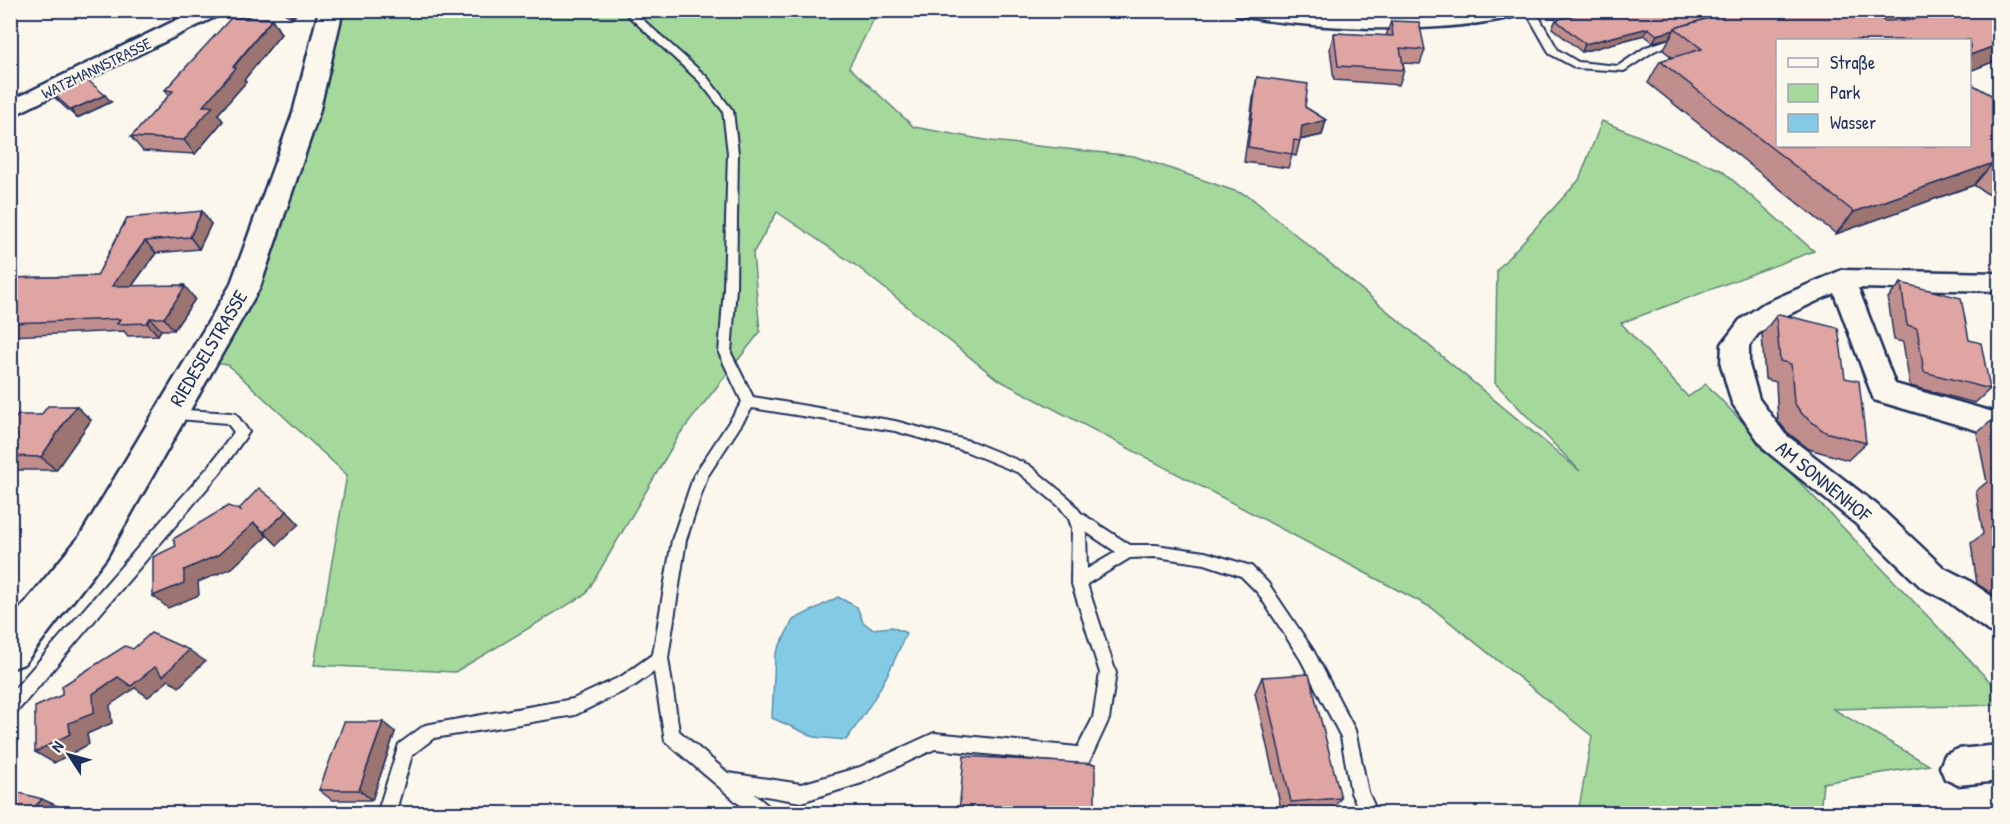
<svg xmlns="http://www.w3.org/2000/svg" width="2010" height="824" font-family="'Patrick Hand',sans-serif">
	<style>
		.green { fill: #a5d99b; stroke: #60847c; stroke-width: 1.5 }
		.water { fill: #83cbe4; stroke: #598dae; stroke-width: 1.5 }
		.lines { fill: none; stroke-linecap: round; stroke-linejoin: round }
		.lane-casing { stroke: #1b2f5e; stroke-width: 4 }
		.street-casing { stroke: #1b2f5e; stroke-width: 5 }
		.secondary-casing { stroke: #1b2f5e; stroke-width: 5 }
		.lane { fill: #fbf7ec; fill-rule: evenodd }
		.street { fill: #fbf7ec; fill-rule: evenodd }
		.secondary { fill: #fbf7ec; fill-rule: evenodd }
		.wall { fill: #c08e8c; stroke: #1b2f5e; stroke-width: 1.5 }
		.shaded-wall { fill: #9c7472; stroke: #1b2f5e; stroke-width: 1.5 }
		.building { fill: #dfa5a3; stroke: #1b2f5e; stroke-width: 1.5 }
		.labels { text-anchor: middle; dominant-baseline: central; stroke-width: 4.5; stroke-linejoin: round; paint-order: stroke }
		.far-street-label { font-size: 16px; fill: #1b2f5e; stroke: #fbf7ec }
		.street-label { font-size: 20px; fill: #1b2f5e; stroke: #fbf7ec }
	</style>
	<rect width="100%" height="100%" fill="#fbf7ec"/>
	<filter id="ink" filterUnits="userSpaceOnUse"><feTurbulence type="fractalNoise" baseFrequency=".0167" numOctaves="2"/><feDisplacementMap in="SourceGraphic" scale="12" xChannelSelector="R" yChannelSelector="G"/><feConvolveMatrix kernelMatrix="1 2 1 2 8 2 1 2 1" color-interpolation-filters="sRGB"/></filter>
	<g filter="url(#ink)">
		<polygon class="green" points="331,11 878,11 849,67 914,127 991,141 1134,156 1249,196 1580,471 1495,383 1497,270 1579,180 1602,121 1721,170 1814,251 1621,323 1688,397 1706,384 1999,691 1999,705 1833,709 1929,765 1823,783 1820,813 1578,813 1592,736 1432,608 997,379 858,267 777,212 753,253 760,332 679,435 586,594 455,672 314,665 347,475 228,365 201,361 214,340"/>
		<path class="water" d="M838,597l19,10 6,15 9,7 20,-2 14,6c-16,41 -34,72 -60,107l-32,-3 -42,-19 3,-63 18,-35z"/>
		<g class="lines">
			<g class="lane-casing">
				<g id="lane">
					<path d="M622,10h10l75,67 26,34 5,42 -2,135 -5,65 22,44 142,24 78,21 56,23 41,34 11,14 49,32h26l49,7 46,14 17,17 45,67 42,80 13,62 10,22h-17l-10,-21 -10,-56 -40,-77 -43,-67 -17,-17 -36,-12 -49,-7 -26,1 -43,26 29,89 -7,46 -20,43 -6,2 -148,-15 -73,34 -61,19 -47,-8 17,14 2,6h-22l-86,-73 -11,-69 -20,14 -59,29 -141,23 -22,17 -17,59h-18l22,-70 26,-19 148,-26 49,-23 31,-22 19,-114 22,-65 48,-73 -23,-49 5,-65 4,-135 -5,-42 -24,-30zM752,408l143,23 70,20 54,22 41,34 9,12 3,9 -1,53 29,92 -7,45 -15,29 -144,-14 -74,34 -59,17 -73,-11 -49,-42 -11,-73 18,-118 21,-63zM1086,532l30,20 -29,17z"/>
					<polygon points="1525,10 1535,10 1558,50 1578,62 1618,66 1646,47 1682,35 1687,38 1654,51 1624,71 1576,68 1550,54"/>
					<polygon points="171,409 231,413 236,414 249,432 220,473 16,713 10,715 10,694 210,465 234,432 227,423 166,418 164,414 166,410"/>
				</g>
			</g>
			<g class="street-casing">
				<g id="street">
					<polygon points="197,10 224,10 221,14 10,117 10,101"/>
					<polygon points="1842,270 2000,273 2000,291 1858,288 1895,384 2000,414 2000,437 1874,400 1834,293 1781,318 1758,334 1749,346 1749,365 1759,399 1785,434 1877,505 1944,568 1968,580 2000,602 2000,636 1988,631 1946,600 1922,588 1855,523 1765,450 1732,403 1721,365 1722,344 1740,320 1763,304"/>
					<polygon points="2000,745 2000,781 1958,785 1945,779 1940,767 1945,755 1958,749"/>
				</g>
			</g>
			<g class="secondary-casing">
				<g id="secondary">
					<polygon points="319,10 343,10 319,113 260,287 106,558 24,664 10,669 10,621 80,536 230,286 293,113"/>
					<path d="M1234,10l145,3 145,-3 -3,5c-67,17 -151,15 -220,9 -22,-2 -44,-4 -64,-9z"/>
				</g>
			</g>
			<use href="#lane" class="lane"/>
			<use href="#street" class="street"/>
			<use href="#secondary" class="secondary"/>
		</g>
		<g class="wall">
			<polygon points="235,10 259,10 243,19 272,19 281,34 244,80 246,82 218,114 223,121 195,154 143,151 131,137 169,96 165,90 240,18"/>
			<polygon points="279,10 299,10 293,18"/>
			<polygon points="1594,10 1982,10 2000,59 1970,71 1970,40 1778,40 2000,100 2000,202 1974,185 1836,234 1648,83 1660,61 1672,57 1663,50 1670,38 1653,42 1644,35 1582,52 1552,28 1556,20"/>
			<polygon points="1391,21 1425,50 1420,64 1403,63 1404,70 1399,85 1334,80 1330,48 1334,33 1386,36"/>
			<polygon points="1257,77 1326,120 1322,135 1300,140 1296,156 1292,155 1288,168 1244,162 1254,92"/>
			<polygon points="50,91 111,102 77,118 56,99"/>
			<polygon points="127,218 211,224 199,249 156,253 132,286 194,297 195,299 174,330 161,330 158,335 128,336 124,331 10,336 10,278 97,276"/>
			<polygon points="1901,283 1969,340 1990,389 1975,403 1910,386 1903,342 1894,340 1888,298"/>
			<polygon points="1776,316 1845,378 1866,443 1848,460 1809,449 1787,432 1778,421 1776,382 1765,379 1762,334"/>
			<polygon points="76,406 91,420 56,470 10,470 10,425 41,415"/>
			<polygon points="1996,417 2000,418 2000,599 1977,584 1971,543 1983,534 1976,491 1987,482 1977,433"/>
			<polygon points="1262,677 1341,798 1331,811 1305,813 1282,813 1255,693"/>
			<polygon points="395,732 372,800 332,800 319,790"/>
		</g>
		<g class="shaded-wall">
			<polygon points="235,10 259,10 241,20"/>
			<polygon points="288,10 299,10 293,18"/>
			<polygon points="1915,10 1945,10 1891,34 1906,13"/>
			<polygon points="272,19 281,34 244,80 246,82 218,114 223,121 195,154 184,140 203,106"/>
			<polygon points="1648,28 1644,35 1582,52 1585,44"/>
			<polygon points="1674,30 1670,38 1653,42 1657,35"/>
			<polygon points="2000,44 2000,59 1970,71 1970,55"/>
			<polygon points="105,95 111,102 77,118 71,110"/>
			<polygon points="1326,120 1322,135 1298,140 1302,126"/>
			<polygon points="1993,163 1974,185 1836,234 1854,212"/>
			<polygon points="202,211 211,224 199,249 190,237"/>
			<polygon points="145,241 156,253 123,298 112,286"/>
			<polygon points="184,285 195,299 174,330 164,318"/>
			<polygon points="150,318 161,330 158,335 147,323"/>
			<polygon points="76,406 91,420 56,470 41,457"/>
			<polygon points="287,511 299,524 277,545 264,532"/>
			<polygon points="254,523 267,536 232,568 198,582 199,595 168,608 153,596 184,570"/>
			<polygon points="10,565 17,569 10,579"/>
			<polygon points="189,650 205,661 179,687 169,680 148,697 135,688 110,705 112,723 87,734 89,744 54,763 35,752 69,723 93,694 118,677 155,667"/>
			<polygon points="383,722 395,732 372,800 359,790"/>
			<polygon points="42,799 62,808 57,813 29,813"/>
		</g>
		<g class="building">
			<polygon points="1594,10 1737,10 1675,28 1674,30 1657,35 1648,28 1585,44 1556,20"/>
			<polygon points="1737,10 1869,10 1884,21 1912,20 1942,10 1982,10 1989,15 2000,11 2000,44 1970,55 1970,40 1778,40 1778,146 1970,146 1970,83 2000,100 2000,167 1993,163 1854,212 1660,61 1702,49 1675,28"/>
			<polygon points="1902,10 1915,10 1906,13"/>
			<polygon points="231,18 272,19 233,67 236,68 203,106 213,106 184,140 131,137 173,91 165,90"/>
			<polygon points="1391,21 1419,22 1425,50 1400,48 1404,70 1338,66 1334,33 1393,36"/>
			<polygon points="83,76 105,95 71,110 50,91"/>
			<polygon points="1257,77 1308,84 1305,107 1326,120 1302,126 1300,141 1294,140 1292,154 1248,147"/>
			<polygon points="202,211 190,237 145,241 112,286 184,285 182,287 185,287 164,318 150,318 147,323 117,324 120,319 10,323 10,278 97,276 127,218"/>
			<polygon points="1901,283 1961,298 1969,340 1981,343 1990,389 1924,372 1917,328 1907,325"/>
			<polygon points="1779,314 1838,328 1845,378 1859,381 1866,443 1825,432 1803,415 1794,403 1791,364 1780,361 1776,316"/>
			<polygon points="48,406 76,406 41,457 10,456 10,425 18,415 41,415"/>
			<polygon points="1996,417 2000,418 2000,434"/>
			<polygon points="1995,476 2000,477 2000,501"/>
			<polygon points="259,488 287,511 264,532 254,523 218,555 184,570 184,583 153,596 153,557 176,546 173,539 228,506 242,511 239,509"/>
			<polygon points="1991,528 2000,531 2000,571 1998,569"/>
			<polygon points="151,633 189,650 163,676 155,667 131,686 118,677 93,694 94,713 69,723 70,734 35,752 35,707 62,695 62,686 125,646 133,649"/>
			<polygon points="1309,674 1341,798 1291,802 1262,677"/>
			<polygon points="344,722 383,722 359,790 319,790"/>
			<polygon points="964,756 1095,764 1095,813 959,813"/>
			<polygon points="16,792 42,799 29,813 10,813 10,797"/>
		</g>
	</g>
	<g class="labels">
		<g class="far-street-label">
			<text transform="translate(96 68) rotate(-26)">WATZMANNSTRASSE</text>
		</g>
		<g class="street-label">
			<text transform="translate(208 348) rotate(-59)">RIEDESELSTRASSE</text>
			<text transform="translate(1824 481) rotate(39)">AM SONNENHOF</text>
		</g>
	</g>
	<rect width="2010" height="824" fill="none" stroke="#fbf7ec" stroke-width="36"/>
	<rect x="18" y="18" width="1974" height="788" fill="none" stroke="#1b2f5e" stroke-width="2" filter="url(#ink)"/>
	<rect x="1776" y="39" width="195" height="108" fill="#fbf7ec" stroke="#a1a7b3" stroke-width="1.5"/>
	<rect x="1788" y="58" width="30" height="9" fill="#fbf7ec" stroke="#a1a7b3" stroke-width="1.5"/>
	<text x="1830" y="69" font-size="18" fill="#1b2f5e">Straße</text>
	<rect x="1788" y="84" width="30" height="18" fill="#a5d99b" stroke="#a1a7b3" stroke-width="1.5"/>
	<text x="1830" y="99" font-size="18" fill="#1b2f5e">Park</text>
	<rect x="1788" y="114" width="30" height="18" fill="#83cbe4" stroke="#a1a7b3" stroke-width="1.5"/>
	<text x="1830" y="129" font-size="18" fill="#1b2f5e">Wasser</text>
	<g transform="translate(69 755) rotate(306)" stroke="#fbf7ec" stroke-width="4.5" paint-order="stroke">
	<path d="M0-4.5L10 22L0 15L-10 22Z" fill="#1b2f5e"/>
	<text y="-9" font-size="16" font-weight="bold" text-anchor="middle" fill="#1b2f5e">N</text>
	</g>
</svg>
